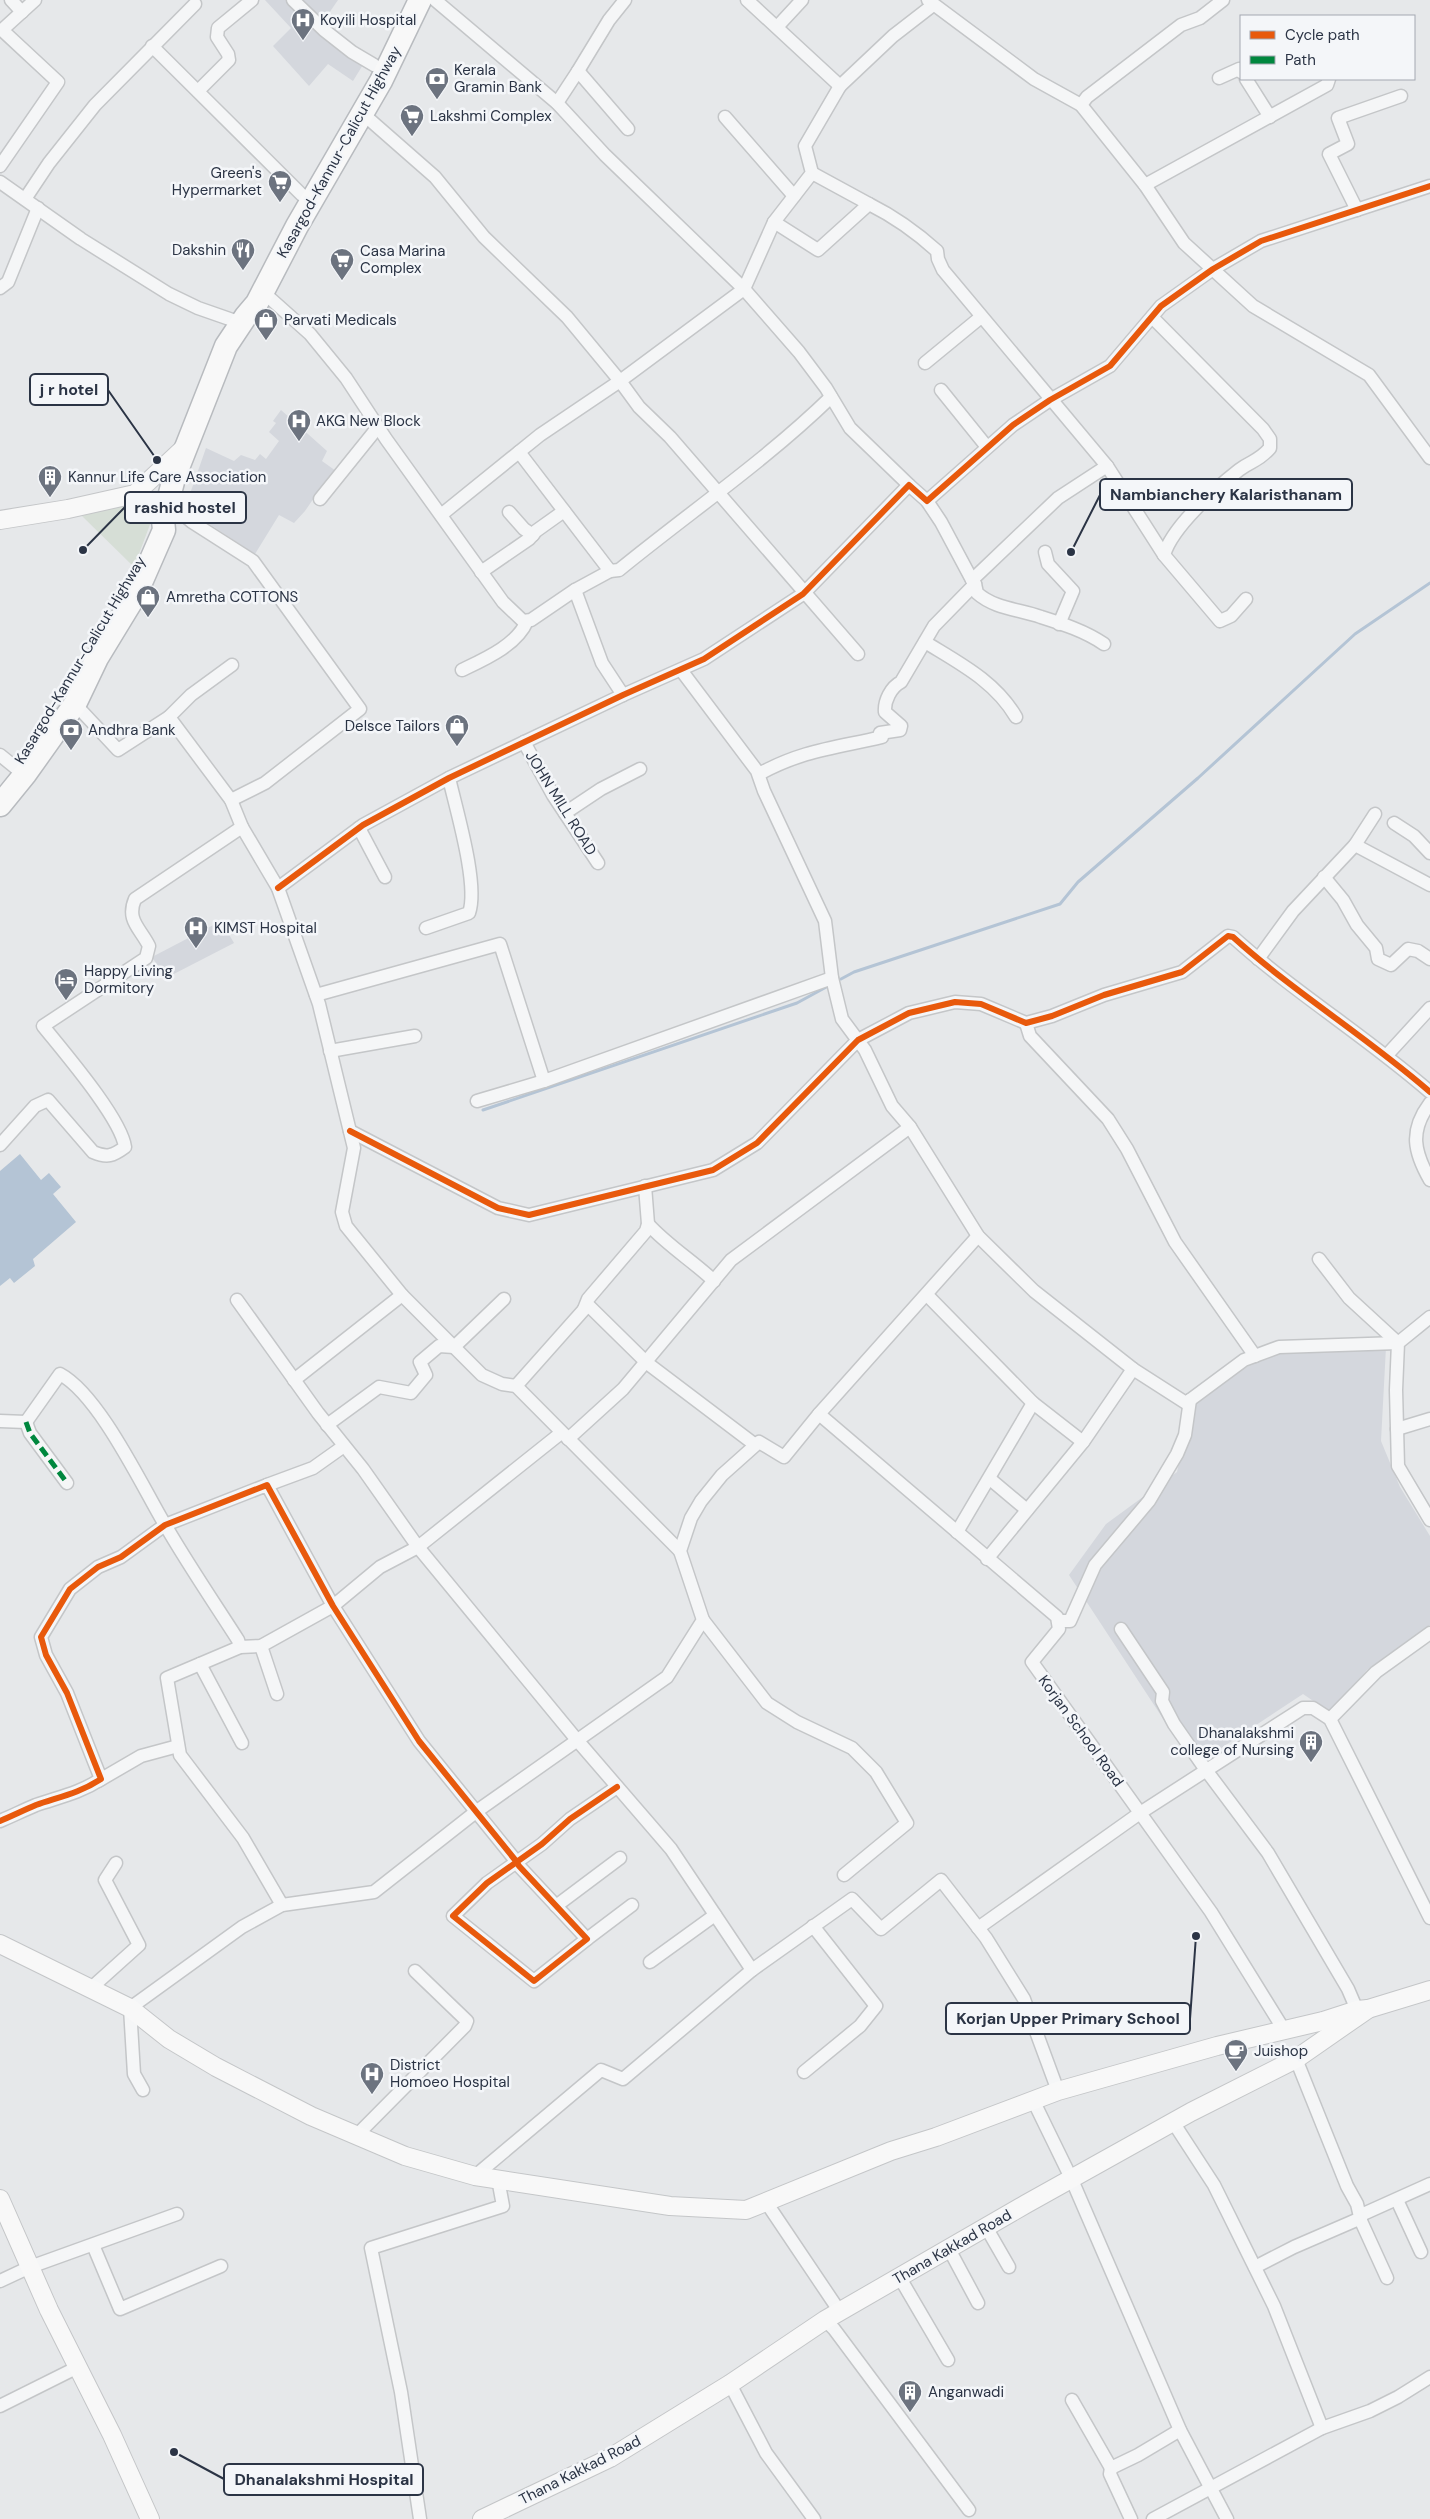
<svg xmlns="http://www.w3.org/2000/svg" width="1430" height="2519" font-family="'DM Sans',sans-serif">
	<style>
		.built { fill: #d4d7dd }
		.green { fill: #d6ded6 }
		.water { fill: #b4c4d5 }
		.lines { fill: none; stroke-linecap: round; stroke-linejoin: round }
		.stream { stroke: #b4c4d5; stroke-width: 3 }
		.street-casing { stroke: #c4c6c8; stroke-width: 15 }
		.secondary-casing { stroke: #c4c6c8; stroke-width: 20 }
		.highway-casing { stroke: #b8bbbf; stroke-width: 25 }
		.street { stroke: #f5f6f7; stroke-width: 12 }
		.secondary { stroke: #f8f8f8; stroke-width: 18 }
		.highway { stroke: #f8f8f8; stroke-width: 22 }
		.quiet { stroke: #00873e; stroke-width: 5; stroke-dasharray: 10 5; stroke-linecap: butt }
		.cycleway-casing { stroke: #f4f6f9; stroke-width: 9 }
		.cycleway { stroke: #e8590c; stroke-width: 6 }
		.labels { text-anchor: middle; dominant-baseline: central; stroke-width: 5; stroke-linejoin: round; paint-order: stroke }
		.poi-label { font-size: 15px; fill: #2b3445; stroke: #f4f6f9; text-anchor: start }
		.street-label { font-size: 15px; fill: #2b3445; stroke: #f4f6f9 }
		.leader { fill: none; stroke: #2b3445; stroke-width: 2 }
		.callout-dot { fill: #2b3445; stroke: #f4f6f9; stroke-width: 2 }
		.callout { fill: #f4f6f9; stroke: #2b3445; stroke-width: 2 }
		.callout-label { font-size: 16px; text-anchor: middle; font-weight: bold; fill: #2b3445 }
	</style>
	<rect width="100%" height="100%" fill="#e6e8ea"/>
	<g class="built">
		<polygon points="265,0 338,0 327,16 314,28 320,35 334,46 364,63 353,81 328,64 309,86 273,46 291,28"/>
		<polygon points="281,410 327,451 322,461 336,471 318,492 305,511 294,523 279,515 255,554 185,508 206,448 234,461 241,455 255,460 260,454 266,459 279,441 269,432 276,423 273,421"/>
		<polygon points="221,921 234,943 166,978 152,957"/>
		<polygon points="1386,1347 1381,1441 1400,1487 1430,1536 1430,1625 1367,1670 1331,1713 1303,1694 1194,1766 1069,1575 1106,1524 1177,1472 1193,1396 1258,1361 1288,1350"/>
	</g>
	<polygon class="green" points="163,490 134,567 82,516"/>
	<polygon class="water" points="20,1154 41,1180 49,1173 61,1187 53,1194 76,1222 33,1259 35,1266 14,1283 10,1278 0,1286 0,1171"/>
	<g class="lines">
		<g class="stream">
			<polyline points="841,979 854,972 1060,904 1078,882 1198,778 1355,634 1430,583"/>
			<polyline points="483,1110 797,1003 830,985"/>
		</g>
		<g class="street-casing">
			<g id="street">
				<polyline points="11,0 22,12"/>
				<polyline points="293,0 324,30 352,52 374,65"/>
				<polyline points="435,0 557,103 605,155 744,289 774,222 812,173 805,146 840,86"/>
				<polyline points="747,0 840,86 893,36 933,5"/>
				<polyline points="928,0 1034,79 1081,105 1145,185 1184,243 1253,306 1369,375 1430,458"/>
				<polyline points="777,27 802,0"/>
				<polyline points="152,46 302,195"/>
				<polyline points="578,71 609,20 625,0"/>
				<polyline points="1219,78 1239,69 1241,72"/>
				<polyline points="1246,79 1270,117"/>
				<polyline points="198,91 229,60 228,54 217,37 218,28 252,0"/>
				<polyline points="557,103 578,71 628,129"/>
				<polyline points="1081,105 1087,97 1181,25 1200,18 1223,0"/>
				<polyline points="362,113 435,177 484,237 567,317 620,381 744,289 799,352 826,388 850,428 909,485"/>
				<polyline points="725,117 794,196"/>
				<polyline points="0,166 58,82 2,30 35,0"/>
				<polyline points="812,173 869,204"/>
				<polyline points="0,182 81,239 169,294 198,308 241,323"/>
				<polyline points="1145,185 1327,85 1329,79"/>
				<polyline points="25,199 49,163 95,105 195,4"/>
				<polyline points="1357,210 1329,154 1348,144 1338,118 1401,96"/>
				<path d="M774,222l44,28 51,-46c26,13 47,28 68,47l1,8 5,11 164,196 57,89"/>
				<polyline points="0,288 8,282 38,208"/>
				<polyline points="263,292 310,334 346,378 386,439 503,602 523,621 531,620 575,590 602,663 623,695"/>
				<path d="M1152,317l111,112 7,10v9c-12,14 -18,12 -31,22 -23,18 -67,57 -75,85l56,66 11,-5 15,-17"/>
				<polyline points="925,363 981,317"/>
				<polyline points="941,390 987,447"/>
				<polyline points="519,452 610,571 575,590"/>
				<polyline points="320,499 378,427"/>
				<polyline points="167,501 192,522 253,561 360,709 265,783 231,800"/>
				<polyline points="927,501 941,522 972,580"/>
				<polyline points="509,512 524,529 533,535"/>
				<polyline points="441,515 540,435 620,381 639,407 670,437 858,654"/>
				<polyline points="1045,552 1048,564 1073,591 1059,624"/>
				<path d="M610,571l9,-1c71,-58 146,-109 212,-173"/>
				<polyline points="481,572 529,539 536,531 564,511"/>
				<path d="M975,584l2,9c18,16 42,16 64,24 22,7 44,14 63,27"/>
				<path d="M925,642c34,21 70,39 91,75"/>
				<path d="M462,670c23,-11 55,-25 65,-49"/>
				<polyline points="681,670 757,771 764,791 825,921 832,978 842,1019 865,1050 892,1106 910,1127 978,1236 1034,1291 1133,1369 1186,1403 1244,1360 1279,1347 1398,1343"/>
				<polyline points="75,704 118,750 169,717 231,800 242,827 278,888 319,1004 354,1148 342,1212 346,1226 402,1295 482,1375 502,1384 516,1386 680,1551"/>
				<polyline points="169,717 191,695 232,665"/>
				<polyline points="524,742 553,795 598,863"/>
				<polyline points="0,755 16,768"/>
				<path d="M759,774c44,-24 76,-26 123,-37l-2,-4 20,-3 1,-4 -16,-14c-1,-11 6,-25 16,-30l33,-56 41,-42 -3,-4 86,-82 49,-32"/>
				<polyline points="565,813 601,789 640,769"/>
				<polyline points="1394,823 1414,836 1430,853"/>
				<polyline points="359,828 385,877"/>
				<polyline points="1355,845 1375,814"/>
				<polyline points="1324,877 1343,900 1357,925 1376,948 1378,959 1391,965 1408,949 1418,951 1430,959"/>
				<polyline points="278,888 363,825 449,778 623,695 704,659 803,594 909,485 927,501 1013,425 1050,400 1110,366 1161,306 1213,269 1261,241 1430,186"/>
				<path d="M426,928l43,-15c10,-28 -13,-104 -20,-135"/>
				<polyline points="1258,959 1293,911 1355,845 1430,885"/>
				<polyline points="316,995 500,944 544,1081"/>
				<polyline points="1026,1023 1030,1036 1108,1119 1127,1149 1175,1242 1255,1356"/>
				<polyline points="330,1051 415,1036"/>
				<polyline points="1387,1055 1430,1008"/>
				<polyline points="477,1101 544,1081 832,978"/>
				<path d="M1430,1103c-21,28 -16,49 0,77"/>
				<path d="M350,1131l148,77 31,7 184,-45 44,-27 101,-103 51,-27 46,-11 26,2 45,19 26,-7 52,-21 78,-23 46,-36 5,1c62,56 134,100 197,155"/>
				<path d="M0,1145l35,-39 13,-6 45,52c14,6 20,4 32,-5 -4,-29 -62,-96 -82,-121l103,-68 3,-12c-9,-18 -23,-26 -14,-47l107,-72"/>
				<path d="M648,1224c20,22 45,37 66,57"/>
				<polyline points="1319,1259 1349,1298 1398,1343"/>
				<polyline points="927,1295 1033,1403 1083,1442"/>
				<polyline points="237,1300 318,1413 363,1469 418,1547 577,1740 671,1849 752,1970 852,1899 881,1929 941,1880 986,1938 1024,1999 1058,2091"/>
				<polyline points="584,1309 588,1299 646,1231 648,1224 645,1186"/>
				<polyline points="1430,1317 1398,1343 1396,1390 1398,1466 1430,1520"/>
				<polyline points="294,1380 402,1295"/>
				<polyline points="516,1386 588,1305 647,1363 754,1444"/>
				<polyline points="819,1414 1057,1617 1059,1629 1032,1662 1211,1912 1284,2030"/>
				<polyline points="0,1421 26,1422"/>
				<path d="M26,1422l34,-48c39,21 81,110 104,149 23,40 49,78 74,117l2,7"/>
				<polyline points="26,1422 30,1433 67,1483"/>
				<polyline points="327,1425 379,1387 411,1393 426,1375 420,1362 439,1346 454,1347 504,1299"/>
				<polyline points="1397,1429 1430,1419"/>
				<polyline points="568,1439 623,1389 731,1260 910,1127"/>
				<polyline points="990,1479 1027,1510"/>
				<polyline points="267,1485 313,1468 344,1446"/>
				<polyline points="957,1532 1033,1403"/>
				<polyline points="987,1559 1083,1442 1133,1369"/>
				<polyline points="703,1620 767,1703 797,1722 852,1748 876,1772 907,1823 844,1875"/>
				<polyline points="1062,1621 1070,1621 1095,1565 1149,1501 1177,1454 1185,1435 1190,1400"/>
				<polyline points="1121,1629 1163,1692 1162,1701 1174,1724 1206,1770 1268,1853 1348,1989 1357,2010"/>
				<polyline points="261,1646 277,1694"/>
				<polyline points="200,1664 242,1743"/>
				<polyline points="1330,1719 1376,1672 1430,1633"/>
				<polyline points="98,1781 141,1756 178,1746"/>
				<path d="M0,1821c12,-5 24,-11 36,-16 23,-8 44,-12 65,-26l-34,-86 -21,-38 -5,-18 29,-48 28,-22 23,-10 44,-32 102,-40 66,121 86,135 97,120 3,5 68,73 -53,42 -81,-65 34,-33 55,-39 28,-25 47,-32"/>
				<polyline points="282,1905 243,1838 180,1755 167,1678 240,1647 261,1646 333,1606 380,1567 418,1547 561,1433"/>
				<polyline points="556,1906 620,1858"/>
				<polyline points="978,1928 1140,1813 1303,1708 1313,1708 1330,1719 1430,1918"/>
				<polyline points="587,1939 632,1905"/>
				<polyline points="650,1962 715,1915"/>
				<polyline points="90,1989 139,1945 105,1880 116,1863"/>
				<polyline points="1296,2059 1347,2186 1357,2204 1361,2221 1387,2278"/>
				<polyline points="804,2072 860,2026 876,2006 813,1926"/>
				<polyline points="143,2090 134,2074 130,2008 242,1927 282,1905 374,1892 477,1811 667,1677 703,1620 680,1551 691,1518 701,1501 722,1475 759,1442 784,1457 819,1414 978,1236"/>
				<polyline points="1033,2100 1072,2180 1180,2430 1227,2519"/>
				<polyline points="1173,2122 1214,2185 1274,2306 1322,2428"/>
				<polyline points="356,2136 465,2026 467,2021 415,1971"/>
				<polyline points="475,2176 601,2070 623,2079 752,1970"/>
				<polyline points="1397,2200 1421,2252"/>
				<polyline points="766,2202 840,2312"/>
				<polyline points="1361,2215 1430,2184"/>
				<polyline points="986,2227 1009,2267"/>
				<polyline points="93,2245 120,2309 221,2266"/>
				<polyline points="949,2249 978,2303"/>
				<polyline points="1255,2267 1294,2247 1361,2218"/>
				<polyline points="900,2278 948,2360"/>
				<polyline points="0,2281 30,2267 177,2214"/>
				<polyline points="825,2320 834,2329 969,2510"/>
				<polyline points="730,2384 766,2453 814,2519"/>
				<polyline points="1072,2400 1111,2468 1138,2455 1180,2430"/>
				<polyline points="0,2406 78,2367"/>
				<polyline points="1111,2468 1110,2474 1131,2519"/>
				<polyline points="420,2519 401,2392 371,2248 503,2206 498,2179"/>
				<polyline points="1153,2519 1322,2428 1370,2411 1398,2397 1430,2377"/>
			</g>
		</g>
		<g class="secondary-casing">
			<g id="secondary">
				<polyline points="0,520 68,509 135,494 184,448"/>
				<polyline points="0,1944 130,2008 169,2039 216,2067 311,2116 405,2156 475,2176 670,2206 746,2210 891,2151 936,2137 1058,2091 1217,2046 1323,2021 1357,2010 1368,2009"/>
				<polyline points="0,2199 49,2310 112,2435 150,2519"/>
				<polyline points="482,2519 610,2458 730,2384 825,2320 1026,2204 1191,2112 1296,2059 1368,2009 1430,1990"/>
			</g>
		</g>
		<g class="highway-casing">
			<polyline id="highway" points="0,805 26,773 75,704 97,658 136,594 164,530 163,520 174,478 226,346 246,316 257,303 297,226 381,81 420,0"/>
		</g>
		<use href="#street" class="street"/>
		<use href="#secondary" class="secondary"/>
		<use href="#highway" class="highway"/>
		<polyline class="quiet" points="26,1422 30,1433 67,1483"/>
		<g class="cycleway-casing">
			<g id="cycleway">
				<polyline points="278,888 363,825 449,778 623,695 704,659 803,594 909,485 927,501 1013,425 1050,400 1110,366 1161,306 1213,269 1261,241 1430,186"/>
				<path d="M350,1131l148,77 31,7 184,-45 44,-27 101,-103 51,-27 46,-11 26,2 45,19 26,-7 52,-21 78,-23 46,-36 5,1c62,56 134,100 197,155"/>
				<path d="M0,1821c12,-5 24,-11 36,-16 23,-8 44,-12 65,-26l-34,-86 -21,-38 -5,-18 29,-48 28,-22 23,-10 44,-32 102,-40 66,121 86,135 97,120 3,5 68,73 -53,42 -81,-65 34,-33 55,-39 28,-25 47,-32"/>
			</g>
		</g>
		<use href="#cycleway" class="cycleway"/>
	</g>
	<defs>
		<g id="hospital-pin" transform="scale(1.25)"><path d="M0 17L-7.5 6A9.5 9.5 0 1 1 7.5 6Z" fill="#6c737f" stroke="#f4f6f9"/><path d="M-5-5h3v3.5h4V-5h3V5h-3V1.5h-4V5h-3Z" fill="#fff"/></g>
		<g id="bank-pin" transform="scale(1.25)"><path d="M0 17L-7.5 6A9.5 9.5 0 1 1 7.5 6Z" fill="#6c737f" stroke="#f4f6f9"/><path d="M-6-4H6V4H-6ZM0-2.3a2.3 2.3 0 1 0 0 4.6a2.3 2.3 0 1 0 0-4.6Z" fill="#fff"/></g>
		<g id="supermarket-pin" transform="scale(1.25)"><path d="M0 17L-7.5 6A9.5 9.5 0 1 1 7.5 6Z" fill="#6c737f" stroke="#f4f6f9"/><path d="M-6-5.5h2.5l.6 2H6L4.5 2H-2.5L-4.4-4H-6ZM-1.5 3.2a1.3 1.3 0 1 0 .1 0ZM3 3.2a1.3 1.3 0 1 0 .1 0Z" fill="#fff"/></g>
		<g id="restaurant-pin" transform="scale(1.25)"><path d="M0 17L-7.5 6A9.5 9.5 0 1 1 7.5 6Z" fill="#6c737f" stroke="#f4f6f9"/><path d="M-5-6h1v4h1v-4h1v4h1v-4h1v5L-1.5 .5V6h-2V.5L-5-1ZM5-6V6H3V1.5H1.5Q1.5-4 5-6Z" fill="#fff"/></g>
		<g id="shop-pin" transform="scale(1.25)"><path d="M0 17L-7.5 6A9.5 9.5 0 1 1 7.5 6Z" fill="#6c737f" stroke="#f4f6f9"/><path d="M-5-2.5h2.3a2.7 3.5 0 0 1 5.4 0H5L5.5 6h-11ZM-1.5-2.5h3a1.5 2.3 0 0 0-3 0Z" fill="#fff"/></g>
		<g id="building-pin" transform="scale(1.25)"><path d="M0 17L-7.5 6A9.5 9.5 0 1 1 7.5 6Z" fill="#6c737f" stroke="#f4f6f9"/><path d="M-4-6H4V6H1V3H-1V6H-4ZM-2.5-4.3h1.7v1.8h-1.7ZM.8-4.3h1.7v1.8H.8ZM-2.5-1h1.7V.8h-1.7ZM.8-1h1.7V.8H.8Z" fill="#fff"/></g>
		<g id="hotel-pin" transform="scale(1.25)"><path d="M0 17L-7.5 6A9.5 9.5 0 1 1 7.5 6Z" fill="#6c737f" stroke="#f4f6f9"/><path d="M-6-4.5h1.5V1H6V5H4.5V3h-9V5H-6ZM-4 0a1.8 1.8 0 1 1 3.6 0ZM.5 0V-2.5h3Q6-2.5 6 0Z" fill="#fff"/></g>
		<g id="cafe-pin" transform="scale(1.25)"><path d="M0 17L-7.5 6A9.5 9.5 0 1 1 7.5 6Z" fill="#6c737f" stroke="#f4f6f9"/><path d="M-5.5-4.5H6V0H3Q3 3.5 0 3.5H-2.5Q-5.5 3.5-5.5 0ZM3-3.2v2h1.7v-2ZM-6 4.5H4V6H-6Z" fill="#fff"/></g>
	</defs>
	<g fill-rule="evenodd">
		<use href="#hospital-pin" x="303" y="20"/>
		<use href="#bank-pin" x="437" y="79"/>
		<use href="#supermarket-pin" x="412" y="116"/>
		<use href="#supermarket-pin" x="280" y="182"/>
		<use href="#restaurant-pin" x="243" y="250"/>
		<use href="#supermarket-pin" x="342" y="260"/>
		<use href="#shop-pin" x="266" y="320"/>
		<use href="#hospital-pin" x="299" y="421"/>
		<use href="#building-pin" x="50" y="477"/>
		<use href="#shop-pin" x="148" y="597"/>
		<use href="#shop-pin" x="457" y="726"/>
		<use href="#bank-pin" x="71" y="730"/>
		<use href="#hospital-pin" x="196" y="928"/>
		<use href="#hotel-pin" x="66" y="980"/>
		<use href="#building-pin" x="1311" y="1742"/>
		<use href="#cafe-pin" x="1236" y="2051"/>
		<use href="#hospital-pin" x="372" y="2074"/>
		<use href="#building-pin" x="910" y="2392"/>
	</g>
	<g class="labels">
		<g class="poi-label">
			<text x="320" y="20">Koyili Hospital</text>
			<text x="454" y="70">Kerala<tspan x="454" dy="17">Gramin Bank</tspan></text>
			<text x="430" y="116">Lakshmi Complex</text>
			<text x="262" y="173" text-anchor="end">Green's<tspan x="262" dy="17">Hypermarket</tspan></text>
			<text x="226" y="250" text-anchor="end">Dakshin</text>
			<text x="360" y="251">Casa Marina<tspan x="360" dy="17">Complex</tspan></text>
			<text x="284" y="320">Parvati Medicals</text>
			<text x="316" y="421">AKG New Block</text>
			<text x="68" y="477">Kannur Life Care Association</text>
			<text x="166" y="597">Amretha COTTONS</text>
			<text x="440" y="726" text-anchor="end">Delsce Tailors</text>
			<text x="88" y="730">Andhra Bank</text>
			<text x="214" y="928">KIMST Hospital</text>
			<text x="84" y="971">Happy Living<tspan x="84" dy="17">Dormitory</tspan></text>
			<text x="1294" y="1733" text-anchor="end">Dhanalakshmi<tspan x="1294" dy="17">college of Nursing</tspan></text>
			<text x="1254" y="2051">Juishop</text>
			<text x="390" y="2065">District<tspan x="390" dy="17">Homoeo Hospital</tspan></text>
			<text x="928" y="2392">Anganwadi</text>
		</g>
		<g class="street-label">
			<text transform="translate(339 152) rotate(-61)">Kasargod-Kannur-Calicut Highway</text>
			<text transform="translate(80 660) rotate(-59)">Kasargod-Kannur-Calicut Highway</text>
			<text transform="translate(561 803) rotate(58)">JOHN MILL ROAD</text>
			<text transform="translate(1081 1731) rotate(54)">Korjan School Road</text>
			<text transform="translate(952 2247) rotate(-30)">Thana Kakkad Road</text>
			<text transform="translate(580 2470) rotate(-27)">Thana Kakkad Road</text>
		</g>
	</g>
	<path class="leader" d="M157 460L108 390M1071 552L1100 495M83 550L125 507M1196 1936L1190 2019M174 2452L224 2479"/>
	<g class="callout-dot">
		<circle cx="157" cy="460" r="5"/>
		<circle cx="1071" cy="552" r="5"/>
		<circle cx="83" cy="550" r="5"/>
		<circle cx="1196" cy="1936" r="5"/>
		<circle cx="174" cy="2452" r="5"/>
	</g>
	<g class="callout">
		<rect x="30" y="374" width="78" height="31" rx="5"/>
		<rect x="1100" y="479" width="252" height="31" rx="5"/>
		<rect x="125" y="492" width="121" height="31" rx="5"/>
		<rect x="946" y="2003" width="244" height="31" rx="5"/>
		<rect x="224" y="2464" width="199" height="31" rx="5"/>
	</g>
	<g class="callout-label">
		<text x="69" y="395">j r hotel</text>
		<text x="1226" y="500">Nambianchery Kalaristhanam</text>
		<text x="185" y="513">rashid hostel</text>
		<text x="1068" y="2024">Korjan Upper Primary School</text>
		<text x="324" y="2485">Dhanalakshmi Hospital</text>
	</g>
	<rect x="1240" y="15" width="175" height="65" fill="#f4f6f9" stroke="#a4a8b1"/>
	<rect x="1250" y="31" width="25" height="8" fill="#e8590c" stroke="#a4a8b1"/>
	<text x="1285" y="40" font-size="15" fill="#2b3445">Cycle path</text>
	<rect x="1250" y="56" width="25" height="8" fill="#00873e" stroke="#a4a8b1"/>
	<text x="1285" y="65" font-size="15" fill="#2b3445">Path</text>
</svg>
